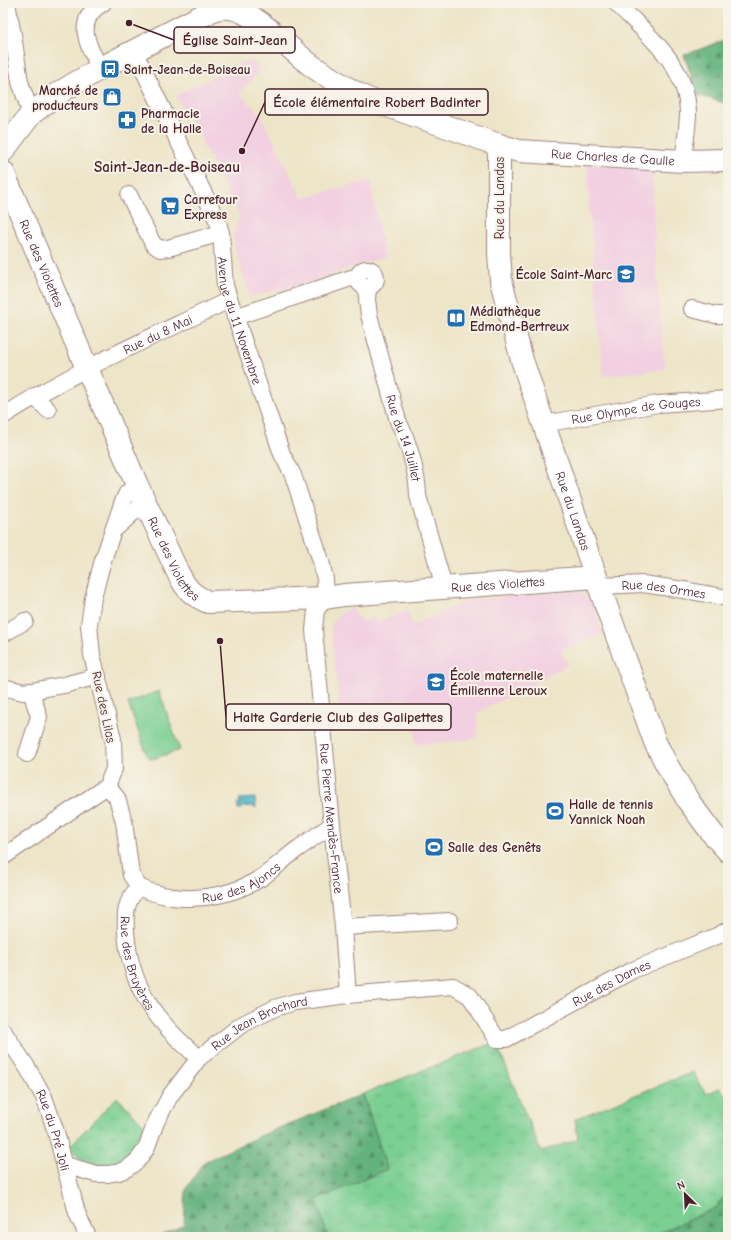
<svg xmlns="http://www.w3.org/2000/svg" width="731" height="1240" font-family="'Comic Neue',sans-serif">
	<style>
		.built { fill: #f2cfe1 }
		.grass { fill: url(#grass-tufts); stroke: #62775f }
		.forest { fill: url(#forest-firs); stroke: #566854 }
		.green { fill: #7acf93; stroke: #62775f }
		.water { fill: url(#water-ripples); stroke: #4a6a7a }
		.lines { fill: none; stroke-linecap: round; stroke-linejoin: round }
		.street-casing { stroke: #9c827a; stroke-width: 18 }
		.secondary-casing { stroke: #9c827a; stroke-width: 24 }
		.street { stroke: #fff; stroke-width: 16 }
		.secondary { stroke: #fff; stroke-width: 22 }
		.labels { text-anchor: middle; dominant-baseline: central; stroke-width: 4; stroke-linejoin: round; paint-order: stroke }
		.poi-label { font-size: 13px; font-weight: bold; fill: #4a1f2b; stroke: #f7f3e8; text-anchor: start }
		.street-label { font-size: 13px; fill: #4a1f2b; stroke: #f7f3e8 }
		.quarter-label { font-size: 15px; font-weight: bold; fill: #4a1f2b; stroke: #f7f3e8 }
		.leader { fill: none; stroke: #4a1f2b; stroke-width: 1.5 }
		.callout-dot { fill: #4a1f2b; stroke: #f7f3e8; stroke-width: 1.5 }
		.callout { fill: #f7f3e8; stroke: #4a1f2b; stroke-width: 1.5 }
		.callout-label { font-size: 14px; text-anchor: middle; font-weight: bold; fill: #4a1f2b }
	</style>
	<defs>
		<pattern id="grass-tufts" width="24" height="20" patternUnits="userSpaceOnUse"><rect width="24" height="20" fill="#7acf93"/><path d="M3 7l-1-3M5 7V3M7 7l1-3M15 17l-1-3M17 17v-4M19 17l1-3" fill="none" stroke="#6bb17f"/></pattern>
		<pattern id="forest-firs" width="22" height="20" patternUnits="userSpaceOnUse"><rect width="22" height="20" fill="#63b27d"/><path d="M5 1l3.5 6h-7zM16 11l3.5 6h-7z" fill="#549067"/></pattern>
		<pattern id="water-ripples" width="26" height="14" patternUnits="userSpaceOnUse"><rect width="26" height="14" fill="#4ab5c8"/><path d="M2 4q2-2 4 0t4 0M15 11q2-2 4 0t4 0" fill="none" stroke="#4093a3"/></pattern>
	</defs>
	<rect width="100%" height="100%" fill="#f7f3e8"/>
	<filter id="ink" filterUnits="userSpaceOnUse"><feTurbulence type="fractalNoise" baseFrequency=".025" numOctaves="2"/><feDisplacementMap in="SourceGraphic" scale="8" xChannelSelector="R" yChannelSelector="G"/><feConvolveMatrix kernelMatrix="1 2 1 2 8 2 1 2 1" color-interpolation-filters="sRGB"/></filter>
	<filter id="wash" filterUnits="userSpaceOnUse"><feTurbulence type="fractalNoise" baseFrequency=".012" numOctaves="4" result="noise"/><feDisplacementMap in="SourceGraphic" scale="16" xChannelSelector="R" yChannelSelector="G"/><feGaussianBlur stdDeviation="0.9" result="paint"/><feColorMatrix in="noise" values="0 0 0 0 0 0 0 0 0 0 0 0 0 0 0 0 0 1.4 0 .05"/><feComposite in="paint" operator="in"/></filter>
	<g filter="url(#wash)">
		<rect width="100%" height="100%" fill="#ede5c8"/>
		<g class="built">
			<polygon points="251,59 260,69 240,94 261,115 302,199 370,180 385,258 357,265 314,281 250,297 235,249 233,235 240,217 186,110 183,111 176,95"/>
			<polygon points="587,164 652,167 655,253 665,369 603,376 590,223"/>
			<polygon points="578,591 593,601 603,634 561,650 568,665 477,713 478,735 474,739 416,745 411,704 406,699 339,707 331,630 332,625 335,618 347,609 352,607 357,618 360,617 362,622 374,617 377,622 407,611 413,625 470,600 498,598 500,596"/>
		</g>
		<g class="grass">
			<polygon points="490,1044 499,1050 541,1152 578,1139 575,1119 693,1072 706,1094 720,1088 728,1100 728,1191 717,1207 651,1237 328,1237 316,1200 387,1169 363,1094"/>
			<path d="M117,1097l28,29c-3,9 -5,18 -11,25 -18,22 -50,18 -65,-4z"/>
		</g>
		<g class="forest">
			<polygon points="728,39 728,104 698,95 684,55"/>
			<polygon points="363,1094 387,1169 316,1200 328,1237 157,1237 184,1225 186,1189 204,1162 262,1135"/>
			<polygon points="728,1191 728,1237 651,1237 717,1207"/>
		</g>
		<polygon class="green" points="159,691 180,750 152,759 149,758 147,755 128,703"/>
		<polygon class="water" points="255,798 256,808 251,806 242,807 242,809 238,809 237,804 240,804 239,799"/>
	</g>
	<g filter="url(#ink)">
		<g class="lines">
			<g class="street-casing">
				<g id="street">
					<polyline points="7,3 13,35 20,82 31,114"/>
					<path d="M616,3c32,32 73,63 72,113 -1,15 -3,30 -5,45"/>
					<path id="s1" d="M134,51l84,171 3,11 4,53 57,168 11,21 28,86 4,18 1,19 -10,12 -2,20 18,195 11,102 5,68"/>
					<path d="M101,68c-14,-21 -27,-49 2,-65"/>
					<polyline points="129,195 153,244 160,249 168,248 221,233"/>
					<circle cx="367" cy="278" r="9"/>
					<path id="s2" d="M368,287l-1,13 2,15 29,106c10,19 20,54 20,75l26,91"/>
					<polyline points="692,309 716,315 728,315"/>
					<polyline points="235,317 351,278 358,278"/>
					<polyline points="34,396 48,410"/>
					<path id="s3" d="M3,416c72,-46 150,-79 226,-116"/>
					<path id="s4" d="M543,424l115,-20 70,-5"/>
					<polyline points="116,528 145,502"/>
					<path id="s5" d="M599,586l44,-2 47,7 38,7"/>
					<polyline points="3,634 25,621"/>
					<polyline points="3,687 23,692 31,691 64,685 98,676"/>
					<polyline points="27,754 39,717 31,691"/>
					<path id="s6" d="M107,786l10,12 7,24 7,53 8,12c-14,14 -14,26 -13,45 4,56 31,91 73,126"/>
					<polyline points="3,857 107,786 114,769 113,739 92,655 89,625 93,598 103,560 122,504 127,493 137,485"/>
					<path id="s7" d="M139,887c12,6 21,8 34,10 30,4 62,-3 88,-19 13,-9 25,-21 38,-30 11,-8 22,-16 33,-23"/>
					<polyline points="343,927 450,921"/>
					<path id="s8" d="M3,1031l24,36 17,30 12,35 21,81 11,24"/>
					<path id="s9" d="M65,1165l31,9h12l11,-2 9,-4 9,-7 9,-12 10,-27 14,-26 29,-38 42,-33 34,-17 20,-6 53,-7 105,-9 17,10 27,43h9l127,-69 84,-34 11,-6"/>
				</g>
			</g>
			<g class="secondary-casing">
				<g id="secondary">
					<path id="s10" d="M499,145v108l2,28 21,79 77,226 56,156 13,25 21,35 23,31 16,18"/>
					<path id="s11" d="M3,151l28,-37 26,-20 44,-26 114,-59c5,-1 9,-2 15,-1 25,3 61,43 82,58 18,12 37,24 56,33l131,46 20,6 164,10 45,-1"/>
					<path id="s12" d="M3,172l134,313 42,90c8,15 13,20 29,27l118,-4 18,-3 252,-18"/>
				</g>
			</g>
			<use href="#street" class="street"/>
			<use href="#secondary" class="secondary"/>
		</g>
	</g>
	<defs>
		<g id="bus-square" transform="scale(1)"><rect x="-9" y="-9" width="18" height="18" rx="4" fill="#1f6fb2" stroke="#f7f3e8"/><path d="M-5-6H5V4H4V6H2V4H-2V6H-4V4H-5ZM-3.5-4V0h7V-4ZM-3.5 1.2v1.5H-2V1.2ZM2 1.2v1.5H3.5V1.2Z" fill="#fff"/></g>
		<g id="shop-square" transform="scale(1)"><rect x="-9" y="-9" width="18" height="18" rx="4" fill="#1f6fb2" stroke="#f7f3e8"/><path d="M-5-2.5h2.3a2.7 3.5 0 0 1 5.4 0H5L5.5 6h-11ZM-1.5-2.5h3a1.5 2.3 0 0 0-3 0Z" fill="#fff"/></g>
		<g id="pharmacy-square" transform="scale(1)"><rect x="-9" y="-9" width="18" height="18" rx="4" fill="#1f6fb2" stroke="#f7f3e8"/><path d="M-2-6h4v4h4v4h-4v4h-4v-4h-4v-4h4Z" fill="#fff"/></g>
		<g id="supermarket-square" transform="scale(1)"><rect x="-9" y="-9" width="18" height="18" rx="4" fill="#1f6fb2" stroke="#f7f3e8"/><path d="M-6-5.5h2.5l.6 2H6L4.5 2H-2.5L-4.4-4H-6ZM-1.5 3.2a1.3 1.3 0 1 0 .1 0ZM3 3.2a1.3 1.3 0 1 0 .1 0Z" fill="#fff"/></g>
		<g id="school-square" transform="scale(1)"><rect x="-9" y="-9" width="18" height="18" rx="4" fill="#1f6fb2" stroke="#f7f3e8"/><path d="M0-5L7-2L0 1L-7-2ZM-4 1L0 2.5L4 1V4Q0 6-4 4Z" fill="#fff"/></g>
		<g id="library-square" transform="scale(1)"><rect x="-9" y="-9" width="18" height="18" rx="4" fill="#1f6fb2" stroke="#f7f3e8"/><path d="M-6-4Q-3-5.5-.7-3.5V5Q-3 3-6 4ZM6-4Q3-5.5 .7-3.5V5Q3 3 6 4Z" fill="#fff"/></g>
		<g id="stadium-square" transform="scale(1)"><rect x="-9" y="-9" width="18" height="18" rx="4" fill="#1f6fb2" stroke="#f7f3e8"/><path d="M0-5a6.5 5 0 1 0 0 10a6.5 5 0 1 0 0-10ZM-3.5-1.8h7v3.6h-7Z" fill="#fff"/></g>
	</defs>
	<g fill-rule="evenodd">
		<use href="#bus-square" x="110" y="69"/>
		<use href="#shop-square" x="112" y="97"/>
		<use href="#pharmacy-square" x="127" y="120"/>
		<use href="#supermarket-square" x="170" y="206"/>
		<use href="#school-square" x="626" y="274"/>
		<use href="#library-square" x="456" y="318"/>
		<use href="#school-square" x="436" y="682"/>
		<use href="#stadium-square" x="555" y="811"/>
		<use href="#stadium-square" x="434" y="847"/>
	</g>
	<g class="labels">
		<g class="poi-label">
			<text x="124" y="69">Saint-Jean-de-Boiseau</text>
			<text x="98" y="90" text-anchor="end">Marché de<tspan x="98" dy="15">producteurs</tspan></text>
			<text x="141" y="113">Pharmacie<tspan x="141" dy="15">de la Halle</tspan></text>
			<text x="184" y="199">Carrefour<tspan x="184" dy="15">Express</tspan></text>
			<text x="612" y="274" text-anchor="end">École Saint-Marc</text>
			<text x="470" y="311">Médiathèque<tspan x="470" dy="15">Edmond-Bertreux</tspan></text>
			<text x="450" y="675">École maternelle<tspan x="450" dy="15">Émilienne Leroux</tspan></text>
			<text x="569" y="804">Halle de tennis<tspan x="569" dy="15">Yannick Noah</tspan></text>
			<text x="448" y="847">Salle des Genêts</text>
		</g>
		<g class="street-label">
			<text stroke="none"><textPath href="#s11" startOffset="694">Rue Charles de Gaulle</textPath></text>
			<text transform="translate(499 198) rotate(-90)">Rue du Landas</text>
			<text stroke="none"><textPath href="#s12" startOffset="99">Rue des Violettes</textPath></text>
			<text stroke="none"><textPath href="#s1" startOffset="292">Avenue du 11 Novembre</textPath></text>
			<text stroke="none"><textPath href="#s3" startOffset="175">Rue du 8 Mai</textPath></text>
			<text stroke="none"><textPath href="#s4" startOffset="94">Rue Olympe de Gouges</textPath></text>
			<text stroke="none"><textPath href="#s2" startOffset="156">Rue du 14 Juillet</textPath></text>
			<text stroke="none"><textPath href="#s10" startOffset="377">Rue du Landas</textPath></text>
			<text stroke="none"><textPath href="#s12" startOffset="423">Rue des Violettes</textPath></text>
			<text stroke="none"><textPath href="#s12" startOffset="771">Rue des Violettes</textPath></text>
			<text stroke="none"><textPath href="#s5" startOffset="65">Rue des Ormes</textPath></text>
			<text transform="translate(104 707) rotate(78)">Rue des Lilas</text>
			<text stroke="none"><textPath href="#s1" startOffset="809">Rue Pierre Mendès-France</textPath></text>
			<text stroke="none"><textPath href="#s7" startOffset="107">Rue des Ajoncs</textPath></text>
			<text stroke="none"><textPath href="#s6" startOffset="190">Rue des Bruyères</textPath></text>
			<text stroke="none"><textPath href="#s9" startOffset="668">Rue des Dames</textPath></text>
			<text stroke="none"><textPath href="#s9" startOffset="269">Rue Jean Brochard</textPath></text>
			<text stroke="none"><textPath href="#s8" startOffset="112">Rue du Pré Joli</textPath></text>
		</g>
		<g class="quarter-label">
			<text x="167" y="167">Saint-Jean-de-Boiseau</text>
		</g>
	</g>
	<path class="leader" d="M129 23L174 40M242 151L265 102M220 641L226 717"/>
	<g class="callout-dot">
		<circle cx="129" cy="23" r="4"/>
		<circle cx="242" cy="151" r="4"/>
		<circle cx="220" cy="641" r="4"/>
	</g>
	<g class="callout">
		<rect x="174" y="27" width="121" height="26" rx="4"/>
		<rect x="265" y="89" width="223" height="26" rx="4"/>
		<rect x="226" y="704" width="225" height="26" rx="4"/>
	</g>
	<g class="callout-label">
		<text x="235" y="45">Église Saint-Jean</text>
		<text x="377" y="107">École élémentaire Robert Badinter</text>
		<text x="338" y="722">Halte Garderie Club des Galipettes</text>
	</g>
	<rect width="731" height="1240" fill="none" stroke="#f7f3e8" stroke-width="16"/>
	<g transform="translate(685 1194) rotate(336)" stroke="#f7f3e8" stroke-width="3" paint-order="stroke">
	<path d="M0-3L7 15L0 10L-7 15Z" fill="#4a1f2b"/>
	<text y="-6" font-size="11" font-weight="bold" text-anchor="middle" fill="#4a1f2b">N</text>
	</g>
</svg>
